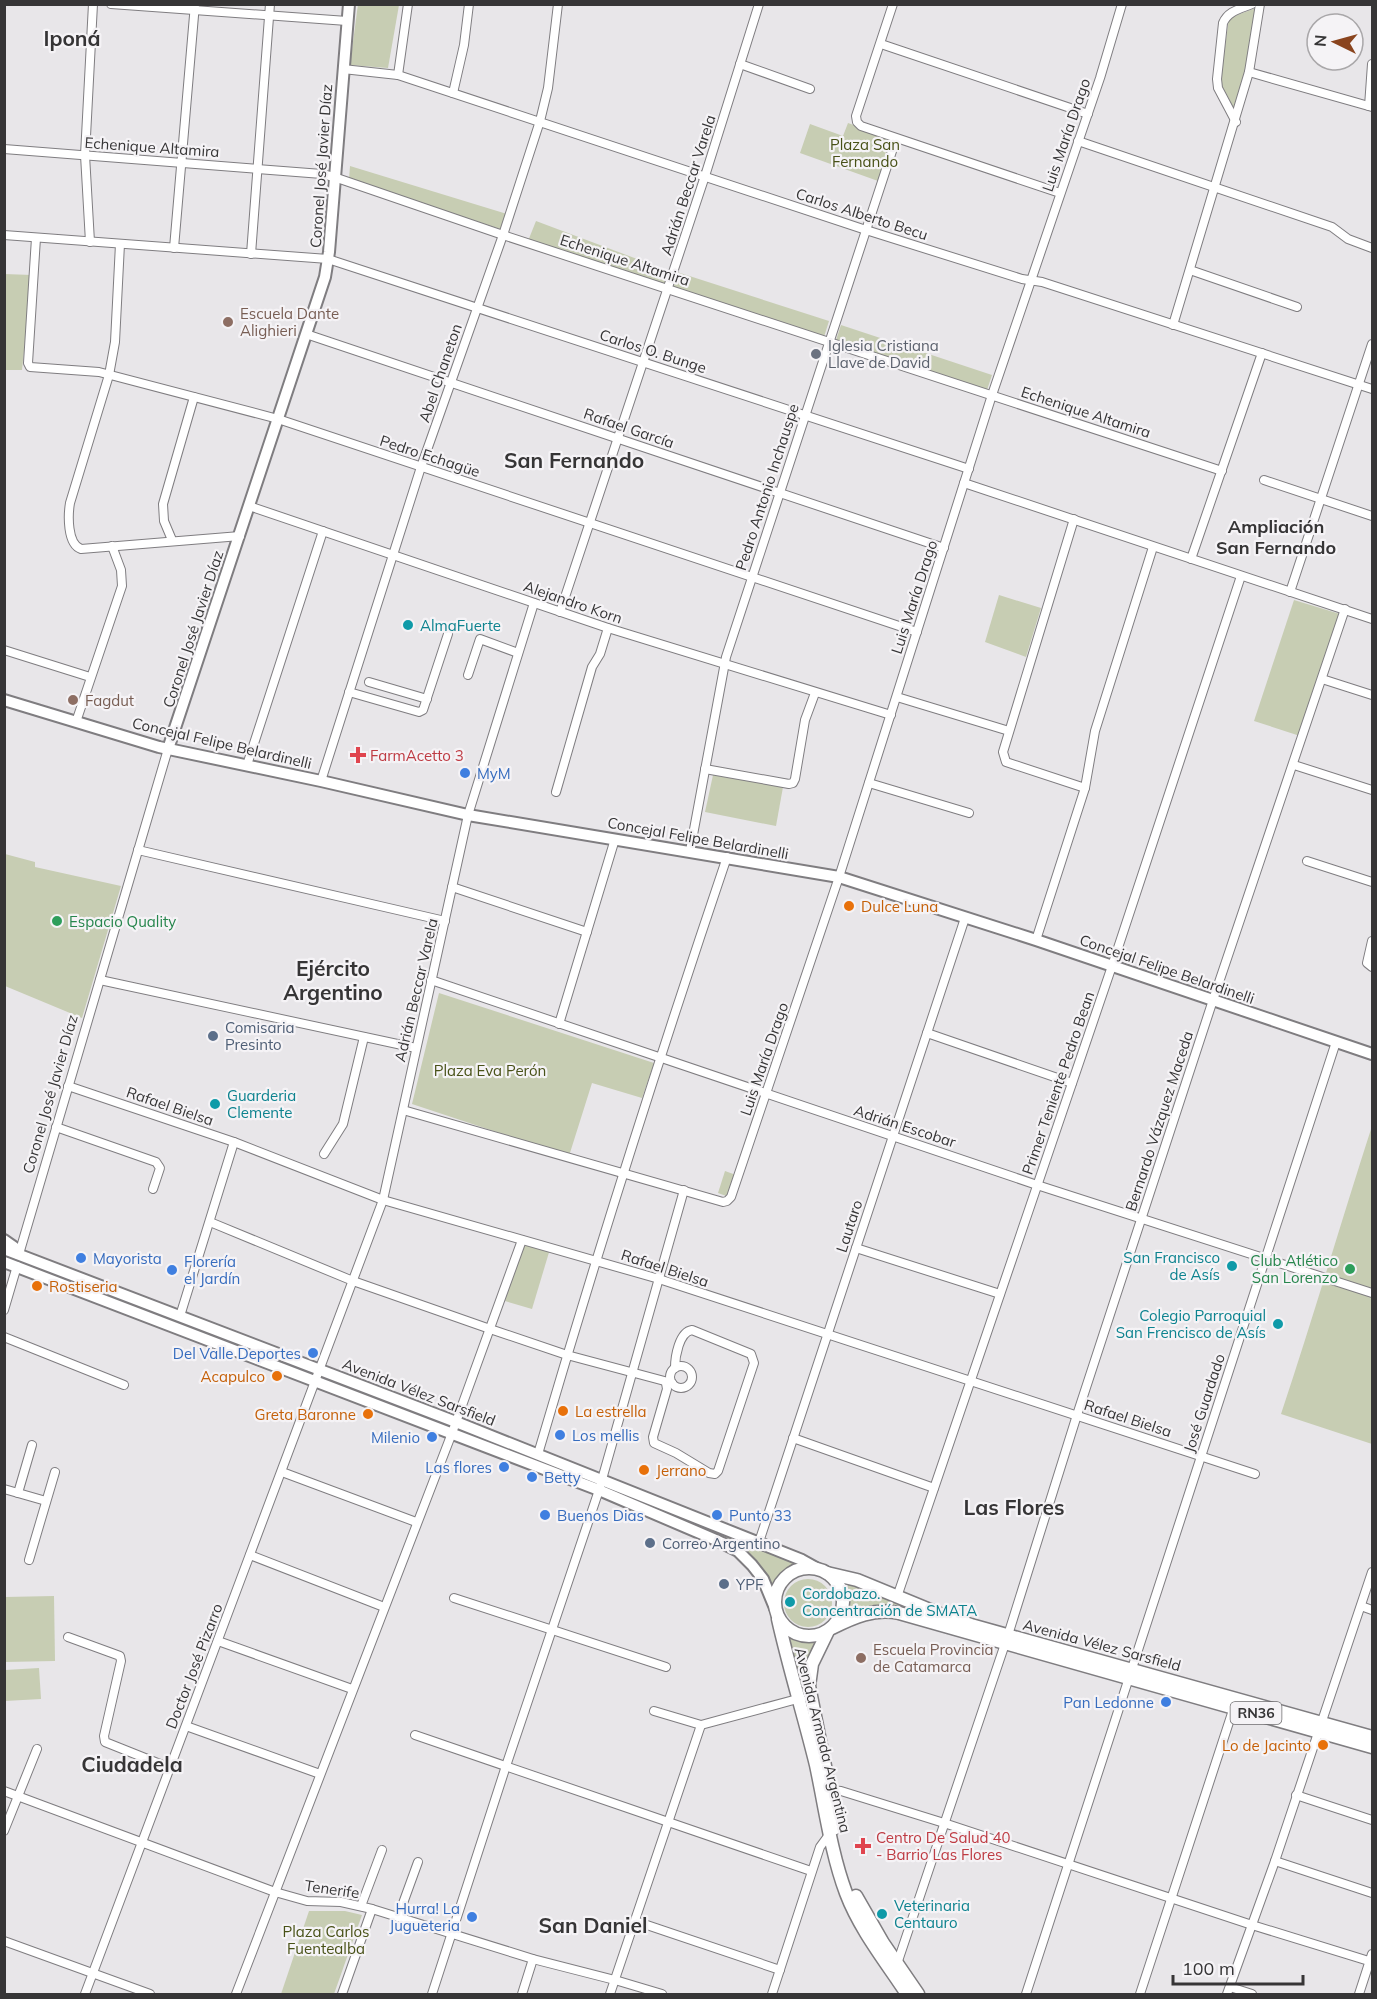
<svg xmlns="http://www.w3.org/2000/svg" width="1377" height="1999" font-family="Mulish,sans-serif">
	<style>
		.green { fill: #c7cdb3 }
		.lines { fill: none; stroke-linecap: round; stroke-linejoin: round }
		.street-casing { stroke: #7f7d80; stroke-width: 10 }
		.secondary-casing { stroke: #7f7d80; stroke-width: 14 }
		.primary-casing { stroke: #7f7d80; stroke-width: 15 }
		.street { stroke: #fff; stroke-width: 8 }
		.secondary { stroke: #fff; stroke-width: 10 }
		.primary { stroke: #fff; stroke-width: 12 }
		.education-dot { fill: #8d6e63; stroke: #f5f3f6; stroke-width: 2 }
		.worship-dot { fill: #6b7280; stroke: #f5f3f6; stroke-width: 2 }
		.culture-dot { fill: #0f9aa8; stroke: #f5f3f6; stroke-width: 2 }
		.health-dot { fill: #e0444e; stroke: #f5f3f6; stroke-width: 2 }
		.shop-dot { fill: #3f7fe0; stroke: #f5f3f6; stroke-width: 2 }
		.food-dot { fill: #e8710a; stroke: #f5f3f6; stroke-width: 2 }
		.leisure-dot { fill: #2e9e5b; stroke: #f5f3f6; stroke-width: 2 }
		.service-dot { fill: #5c6f8a; stroke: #f5f3f6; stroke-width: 2 }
		.labels { text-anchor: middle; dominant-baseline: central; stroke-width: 4.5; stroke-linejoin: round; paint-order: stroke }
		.shield { fill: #f5f3f6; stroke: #6f6e70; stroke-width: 1.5 }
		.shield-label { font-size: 14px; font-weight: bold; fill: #363536 }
		.street-label { font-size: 15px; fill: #363536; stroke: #f5f3f6 }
		.park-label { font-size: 15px; fill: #485117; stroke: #f5f3f6 }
		.education-label { font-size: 15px; fill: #785e54; stroke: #f5f3f6; text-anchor: start }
		.worship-label { font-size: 15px; fill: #5b616d; stroke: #f5f3f6; text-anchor: start }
		.culture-label { font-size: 15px; fill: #0d838f; stroke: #f5f3f6; text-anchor: start }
		.health-label { font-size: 15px; fill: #be3a42; stroke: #f5f3f6; text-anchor: start }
		.shop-label { font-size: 15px; fill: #366cbe; stroke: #f5f3f6; text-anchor: start }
		.food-label { font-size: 15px; fill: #c56008; stroke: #f5f3f6; text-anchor: start }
		.leisure-label { font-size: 15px; fill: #27864d; stroke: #f5f3f6; text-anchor: start }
		.service-label { font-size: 15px; fill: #4e5e75; stroke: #f5f3f6; text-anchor: start }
		.quarter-label { font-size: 18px; font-weight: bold; fill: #363536; stroke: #f5f3f6 }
		.district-label { font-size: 21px; font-weight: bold; fill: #363536; stroke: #f5f3f6 }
	</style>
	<rect width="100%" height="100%" fill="#e8e6e9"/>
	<g class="green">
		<polygon points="358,4 399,5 388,68 350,65"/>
		<polygon points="1256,8 1237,114 1220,82 1229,18"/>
		<polygon points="848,123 893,139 878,181 800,153 810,124 843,136"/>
		<polygon points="350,166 507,214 500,229 349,179"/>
		<polygon points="536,221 669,271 666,284 528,241"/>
		<polygon points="677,272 829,321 824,337 672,287"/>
		<polygon points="4,274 32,275 22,370 5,370"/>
		<polygon points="841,325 992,375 987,390 836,340"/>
		<polygon points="999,595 1041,608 1026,657 985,642"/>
		<polygon points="1294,600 1340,614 1300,736 1254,721"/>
		<polygon points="713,775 783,787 776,826 705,812"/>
		<polygon points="5,854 35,862 35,867 121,886 82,1018 5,986"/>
		<polygon points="439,993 654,1063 642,1098 592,1083 569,1156 412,1104"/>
		<path d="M1372,1126v318l-91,-30c32,-96 60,-192 91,-288z"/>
		<polygon points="725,1171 736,1175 729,1197 718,1193"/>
		<polygon points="522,1240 550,1249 532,1309 505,1301"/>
		<path d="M606,1485l193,79c-13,4 -18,12 -25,23l-30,-38 -19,-10 -121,-50z"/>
		<circle cx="808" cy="1603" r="24"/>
		<path d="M844,1582l92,36c-37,-9 -49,-16 -88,-6l1,-10z"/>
		<polygon points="54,1596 55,1661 5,1662 5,1597"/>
		<polygon points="786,1635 803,1642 819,1639 807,1664 804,1688 801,1690"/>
		<polygon points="39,1668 41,1699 5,1701 5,1670"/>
		<polygon points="309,1911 345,1911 362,1915 334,1994 281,1994"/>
	</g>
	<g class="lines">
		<g class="street-casing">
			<g id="street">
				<polyline points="111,4 347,21"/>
				<polyline points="893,4 856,116 857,122 861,126 1060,193"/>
				<polyline points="881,44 1088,114"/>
				<polyline points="740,64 810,89"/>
				<polyline points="343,69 398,75 866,230 1022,279 1042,282 1372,389"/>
				<polyline points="1249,72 1372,107"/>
				<polyline points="398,75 408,4"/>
				<polyline points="453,93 464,45 469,4"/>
				<polyline points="1369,106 1372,64"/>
				<path d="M1236,122l-18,-34 -1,-9 6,-56c5,-12 17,-14 29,-19"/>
				<polyline points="1078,141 1332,227 1348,239 1372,248"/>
				<polyline points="4,149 322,174 334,177 503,235 1222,471"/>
				<polyline points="4,235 328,259 969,469"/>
				<polyline points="36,238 28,363 30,367 99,372 278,419 917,632"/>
				<polyline points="90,242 85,155 93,4"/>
				<path d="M120,244l-5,98 -6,33 -39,128c-2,12 -3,41 11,46l159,-13"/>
				<polyline points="174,248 195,4"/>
				<polyline points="251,254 270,4"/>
				<polyline points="1190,270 1297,307"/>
				<polyline points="1173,325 1249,72 1260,4"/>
				<polyline points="306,334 944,548"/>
				<polyline points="1264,480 1372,516"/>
				<polyline points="964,483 1372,619"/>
				<polyline points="249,506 608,628 891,715"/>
				<polyline points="1074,519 1003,752 1006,762 1085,788"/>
				<polyline points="172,540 164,521 163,504 194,397"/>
				<polyline points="1191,559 1262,353"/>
				<polyline points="1290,592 1372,344"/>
				<polyline points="560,612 705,176 759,4"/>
				<polyline points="4,650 90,677"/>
				<polyline points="468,675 480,639 518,653"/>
				<polyline points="1322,679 1372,695"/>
				<polyline points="369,682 427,699"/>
				<polyline points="349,692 419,712 423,710 448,634"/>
				<polyline points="897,697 1009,731"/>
				<polyline points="76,722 122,586 121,570 112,546"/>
				<polyline points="247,765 323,531"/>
				<polyline points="1294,765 1372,790"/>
				<polyline points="705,769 789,784 793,783 795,779 805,720 815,693"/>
				<polyline points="321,781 421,467 503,235 540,121 548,88 558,4"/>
				<polyline points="869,783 969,813"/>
				<polyline points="556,792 592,667 600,654 608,628"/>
				<polyline points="138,850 445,921"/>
				<polyline points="690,851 726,657 896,139"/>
				<polyline points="1307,861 1372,882"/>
				<polyline points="452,887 587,932"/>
				<polyline points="1036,940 1085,788 1095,731 1153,547"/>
				<polyline points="1372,941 1367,963 1372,967"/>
				<polyline points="100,980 416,1048"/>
				<polyline points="431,980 1037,1185 1372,1293"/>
				<polyline points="559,1024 615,839"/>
				<polyline points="927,1033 1072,1083"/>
				<polyline points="68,1086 234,1142 383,1200 659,1279 1255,1474"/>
				<polyline points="403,1110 723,1202 727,1201 731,1197 839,877 992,395 1100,78 1122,4"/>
				<polyline points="56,1127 156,1162 160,1168 153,1189"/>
				<polyline points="324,1154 343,1124 364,1037"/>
				<polyline points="210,1222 353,1281 490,1329 567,1355 672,1383"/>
				<polyline points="856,1248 1000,1294"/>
				<polyline points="19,1254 168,749"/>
				<polyline points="4,1310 17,1266"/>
				<polyline points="180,1316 234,1142"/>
				<polyline points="4,1337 124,1385"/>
				<circle cx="681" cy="1377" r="11"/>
				<path d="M666,1383l1,6 -14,48 1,6 22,10 33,20 6,1 3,-3 36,-108 -3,-9 -59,-24c-13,2 -17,27 -17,38"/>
				<polyline points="793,1438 934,1488"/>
				<path d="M538,1454c59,-201 122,-399 189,-597"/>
				<polyline points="282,1472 416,1522"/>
				<polyline points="4,1489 46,1501"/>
				<polyline points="18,1493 32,1445"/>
				<polyline points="759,1542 965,918"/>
				<polyline points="250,1555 384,1607"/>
				<polyline points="29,1560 55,1472"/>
				<polyline points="897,1597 1112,966 1241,576"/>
				<polyline points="454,1598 666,1667"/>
				<polyline points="1361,1606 1372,1610"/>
				<polyline points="68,1637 120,1656 121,1661 104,1736 105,1742 170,1768"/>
				<polyline points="218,1641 352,1689"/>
				<polyline points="654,1711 701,1725"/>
				<polyline points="701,1725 801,1698"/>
				<polyline points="186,1726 320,1774"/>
				<polyline points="415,1735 811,1871"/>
				<polyline points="831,1790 841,1791 944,1823 1252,1925 1372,1962"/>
				<polyline points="4,1791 275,1892 307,1901 341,1902 372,1909 533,1959 615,1980 662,1994"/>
				<polyline points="1296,1795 1372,1820"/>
				<polyline points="4,1831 37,1749"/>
				<polyline points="1275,1861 1372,1893"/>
				<polyline points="361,1906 382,1850"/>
				<polyline points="398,1917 418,1862"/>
				<polyline points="635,1921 780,1970"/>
				<polyline points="4,1941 150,1994"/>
				<polyline points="897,1964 1008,1635 1077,1415 1213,1000 1345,609"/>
				<polyline points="1230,1987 1252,1994"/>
				<polyline points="85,1994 383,1200 468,815 534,603"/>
				<polyline points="236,1994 452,1433 522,1240"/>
				<polyline points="342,1994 372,1909"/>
				<polyline points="432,1994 506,1766 599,1490 684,1190"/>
				<polyline points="522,1994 533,1959"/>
				<polyline points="610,1994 701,1725"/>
				<polyline points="772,1994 820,1847 831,1832 838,1829"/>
				<polyline points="1026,1994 1336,1042"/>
				<polyline points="1140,1994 1234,1707"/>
				<polyline points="1227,1994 1275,1861 1372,1572"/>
				<polyline points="1359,1994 1372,1954"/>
			</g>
		</g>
		<g class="secondary-casing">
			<g id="secondary">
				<polyline points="4,700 159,747 321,781 468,815 839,877 1036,940 1372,1054"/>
				<polyline points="168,749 325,277 329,252 349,4"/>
				<polyline points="4,1240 14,1247 18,1254"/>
				<polyline points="4,1249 456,1422 802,1560 820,1570"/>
				<polyline points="4,1262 599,1490 716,1540 738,1551 752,1565 763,1579 775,1608"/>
			</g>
		</g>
		<g class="primary-casing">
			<g id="primary">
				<circle cx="809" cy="1602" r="34"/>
				<polyline points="827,1573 857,1580 947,1617 971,1625 1372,1737"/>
				<path d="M778,1619c11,49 26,97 38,146 9,42 15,88 30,128 14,37 40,69 61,101"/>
				<path d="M832,1628c22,-11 42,-20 67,-15l473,134"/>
				<polyline points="828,1631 812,1664 809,1686 836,1821"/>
				<polyline points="856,1896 883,1943 918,1994"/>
			</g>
		</g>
		<use href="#street" class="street"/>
		<use href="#secondary" class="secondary"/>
		<use href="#primary" class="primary"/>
	</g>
	<g class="education-dot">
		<circle cx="228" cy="322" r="6"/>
		<circle cx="73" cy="700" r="6"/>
		<circle cx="861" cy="1658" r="6"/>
	</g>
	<circle class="worship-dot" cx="816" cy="354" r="6"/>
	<g class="culture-dot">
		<circle cx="408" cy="625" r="6"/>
		<circle cx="215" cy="1104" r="6"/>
		<circle cx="1232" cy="1266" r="6"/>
		<circle cx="1278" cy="1324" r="6"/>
		<circle cx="790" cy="1602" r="6"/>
		<circle cx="882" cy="1914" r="6"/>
	</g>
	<g class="health-dot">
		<path d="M355 746h6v6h6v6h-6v6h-6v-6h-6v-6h6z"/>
		<path d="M860 1837h6v6h6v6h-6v6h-6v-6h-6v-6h6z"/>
	</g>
	<g class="shop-dot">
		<circle cx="465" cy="773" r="6"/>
		<circle cx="81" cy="1258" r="6"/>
		<circle cx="172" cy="1270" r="6"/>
		<circle cx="313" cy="1353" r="6"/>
		<circle cx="560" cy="1435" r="6"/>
		<circle cx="432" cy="1437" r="6"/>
		<circle cx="504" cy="1467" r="6"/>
		<circle cx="532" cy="1477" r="6"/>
		<circle cx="545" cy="1515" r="6"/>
		<circle cx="717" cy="1515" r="6"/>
		<circle cx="1166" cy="1702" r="6"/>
		<circle cx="472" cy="1917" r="6"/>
	</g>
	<g class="food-dot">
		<circle cx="849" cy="906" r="6"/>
		<circle cx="37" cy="1286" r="6"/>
		<circle cx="277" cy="1376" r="6"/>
		<circle cx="563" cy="1411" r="6"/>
		<circle cx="368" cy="1414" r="6"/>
		<circle cx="644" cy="1470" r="6"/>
		<circle cx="1323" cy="1745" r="6"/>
	</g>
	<g class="leisure-dot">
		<circle cx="57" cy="921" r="6"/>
		<circle cx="1350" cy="1269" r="6"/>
	</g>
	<g class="service-dot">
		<circle cx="213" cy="1036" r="6"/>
		<circle cx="650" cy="1543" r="6"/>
		<circle cx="724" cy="1584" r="6"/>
	</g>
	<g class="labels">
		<rect class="shield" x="1230.5" y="1702" width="51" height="22" rx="4.5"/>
		<g class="shield-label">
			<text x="1256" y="1713">RN36</text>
		</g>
		<g class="street-label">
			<text transform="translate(1066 135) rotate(-71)">Luis María Drago</text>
			<text transform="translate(152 147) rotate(4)">Echenique Altamira</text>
			<text transform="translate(321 166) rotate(-86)">Coronel José Javier Díaz</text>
			<text transform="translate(688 185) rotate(-72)">Adrián Beccar Varela</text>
			<text transform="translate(862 214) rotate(18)">Carlos Alberto Becu</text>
			<text transform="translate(625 260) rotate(18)">Echenique Altamira</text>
			<text transform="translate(653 351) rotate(18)">Carlos O. Bunge</text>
			<text transform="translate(440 373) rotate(-71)">Abel Chaneton</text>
			<text transform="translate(1086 412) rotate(18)">Echenique Altamira</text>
			<text transform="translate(629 428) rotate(19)">Rafael García</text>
			<text transform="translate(430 456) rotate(18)">Pedro Echagüe</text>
			<text transform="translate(767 487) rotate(-72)">Pedro Antonio Inchauspe</text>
			<text transform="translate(914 597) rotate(-72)">Luis María Drago</text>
			<text transform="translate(573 602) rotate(19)">Alejandro Korn</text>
			<text transform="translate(193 629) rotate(-72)">Coronel José Javier Díaz</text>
			<text transform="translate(222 743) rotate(13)">Concejal Felipe Belardinelli</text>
			<text transform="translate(698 838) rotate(10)">Concejal Felipe Belardinelli</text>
			<text transform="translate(1167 969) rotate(19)">Concejal Felipe Belardinelli</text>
			<text transform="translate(416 990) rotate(-77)">Adrián Beccar Varela</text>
			<text transform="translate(764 1059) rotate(-71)">Luis María Drago</text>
			<text transform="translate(1058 1083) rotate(-71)">Primer Teniente Pedro Bean</text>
			<text transform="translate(50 1094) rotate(-74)">Coronel José Javier Díaz</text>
			<text transform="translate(170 1106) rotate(19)">Rafael Bielsa</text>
			<text transform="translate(1159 1121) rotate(-72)">Bernardo Vázquez Maceda</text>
			<text transform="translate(905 1126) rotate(18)">Adrián Escobar</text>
			<text transform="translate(849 1226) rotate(-72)">Lautaro</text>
			<text transform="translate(665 1268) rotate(18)">Rafael Bielsa</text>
			<text transform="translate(419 1392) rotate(21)">Avenida Vélez Sarsfield</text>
			<text transform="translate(1204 1403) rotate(-72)">José Guardado</text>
			<text transform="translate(1128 1418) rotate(18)">Rafael Bielsa</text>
			<text transform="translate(1102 1645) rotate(15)">Avenida Vélez Sarsfield</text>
			<text transform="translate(194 1666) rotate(-69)">Doctor José Pizarro</text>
			<text transform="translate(823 1740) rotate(76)">Avenida Armada Argentina</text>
			<text transform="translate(332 1889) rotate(8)">Tenerife</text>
		</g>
		<g class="park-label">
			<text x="865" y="144">Plaza San<tspan x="865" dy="17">Fernando</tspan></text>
			<text x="490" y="1070">Plaza Eva Perón</text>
			<text x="326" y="1931">Plaza Carlos<tspan x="326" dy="17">Fuentealba</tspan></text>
		</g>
		<g class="education-label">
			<text x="240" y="313">Escuela Dante<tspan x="240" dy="17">Alighieri</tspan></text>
			<text x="85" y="700">Fagdut</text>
			<text x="873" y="1649">Escuela Provincia<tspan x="873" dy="17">de Catamarca</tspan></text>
		</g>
		<g class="worship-label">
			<text x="828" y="345">Iglesia Cristiana<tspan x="828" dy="17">Llave de David</tspan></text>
		</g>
		<g class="culture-label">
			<text x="420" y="625">AlmaFuerte</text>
			<text x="227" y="1095">Guarderia<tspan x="227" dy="17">Clemente</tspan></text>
			<text x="1220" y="1257" text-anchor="end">San Francisco<tspan x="1220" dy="17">de Asís</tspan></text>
			<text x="1266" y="1315" text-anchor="end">Colegio Parroquial<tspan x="1266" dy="17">San Frencisco de Asís</tspan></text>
			<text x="802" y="1593">Cordobazo.<tspan x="802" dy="17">Concentración de SMATA</tspan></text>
			<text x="894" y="1905">Veterinaria<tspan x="894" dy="17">Centauro</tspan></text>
		</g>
		<g class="health-label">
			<text x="370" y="755">FarmAcetto 3</text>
			<text x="876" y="1837">Centro De Salud 40<tspan x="876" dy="17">- Barrio Las Flores</tspan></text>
		</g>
		<g class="shop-label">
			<text x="477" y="773">MyM</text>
			<text x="93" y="1258">Mayorista</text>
			<text x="184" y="1261">Florería<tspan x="184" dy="17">el Jardín</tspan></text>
			<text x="301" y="1353" text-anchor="end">Del Valle Deportes</text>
			<text x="572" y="1435">Los mellis</text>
			<text x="420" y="1437" text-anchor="end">Milenio</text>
			<text x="492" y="1467" text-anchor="end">Las flores</text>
			<text x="544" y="1477">Betty</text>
			<text x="557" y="1515">Buenos Dias</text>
			<text x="729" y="1515">Punto 33</text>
			<text x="1154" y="1702" text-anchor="end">Pan Ledonne</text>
			<text x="460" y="1908" text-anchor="end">Hurra! La<tspan x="460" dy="17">Jugueteria</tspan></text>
		</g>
		<g class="food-label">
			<text x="861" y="906">Dulce Luna</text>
			<text x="49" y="1286">Rostiseria</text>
			<text x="265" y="1376" text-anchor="end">Acapulco</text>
			<text x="575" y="1411">La estrella</text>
			<text x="356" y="1414" text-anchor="end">Greta Baronne</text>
			<text x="656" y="1470">Jerrano</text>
			<text x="1311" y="1745" text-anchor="end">Lo de Jacinto</text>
		</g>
		<g class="leisure-label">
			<text x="69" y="921">Espacio Quality</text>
			<text x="1338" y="1260" text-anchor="end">Club Atlético<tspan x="1338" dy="17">San Lorenzo</tspan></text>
		</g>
		<g class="service-label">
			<text x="225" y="1027">Comisaria<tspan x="225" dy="17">Presinto</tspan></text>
			<text x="662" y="1543">Correo Argentino</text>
			<text x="736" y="1584">YPF</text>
		</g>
		<g class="quarter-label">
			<text x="1276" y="526">Ampliación<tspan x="1276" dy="21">San Fernando</tspan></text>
		</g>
		<g class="district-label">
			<text x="72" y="38">Iponá</text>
			<text x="574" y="460">San Fernando</text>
			<text x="333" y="968">Ejército<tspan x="333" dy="24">Argentino</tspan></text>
			<text x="1014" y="1507">Las Flores</text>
			<text x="132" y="1764">Ciudadela</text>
			<text x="593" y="1925">San Daniel</text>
		</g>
	</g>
	<rect width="1377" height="1999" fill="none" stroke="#363536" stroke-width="12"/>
	<g transform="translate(1335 42) rotate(275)"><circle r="28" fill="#f5f3f6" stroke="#a9a7a9" stroke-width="1.5"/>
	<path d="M0-4.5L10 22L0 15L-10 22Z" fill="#8a441e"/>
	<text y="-9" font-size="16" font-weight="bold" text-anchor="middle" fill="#363536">N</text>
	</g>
	<path d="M1173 1975v9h130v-9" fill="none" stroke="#363536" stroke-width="3"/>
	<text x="1182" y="1975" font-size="18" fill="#363536" stroke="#f5f3f6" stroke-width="4.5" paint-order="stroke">100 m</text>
</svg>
